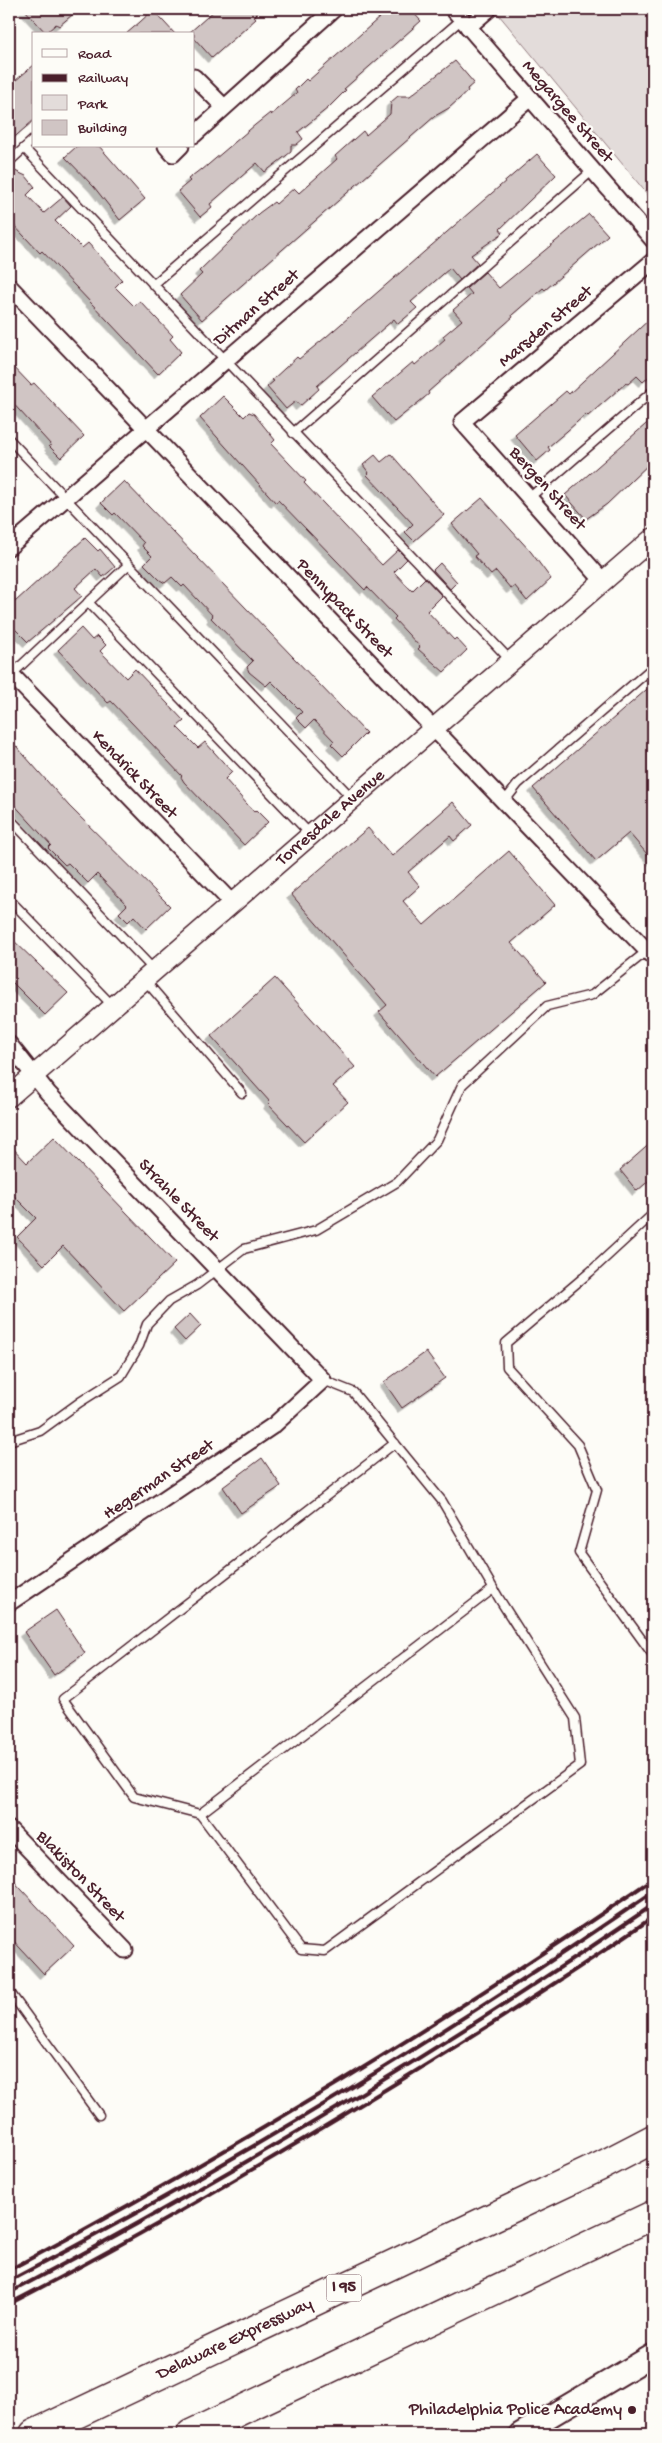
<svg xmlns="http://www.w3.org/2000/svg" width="662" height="2443" font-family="'Gochi Hand',sans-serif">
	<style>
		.green { fill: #e3dcda; stroke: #967e82 }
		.building { fill: #d0c5c4; stroke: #4a1f2b; filter: url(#shadow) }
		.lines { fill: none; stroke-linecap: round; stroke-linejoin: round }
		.service-casing { stroke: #4a1f2b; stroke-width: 11 }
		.minor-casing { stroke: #4a1f2b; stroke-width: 19 }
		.tertiary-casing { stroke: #4a1f2b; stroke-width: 22 }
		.secondary-casing { stroke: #4a1f2b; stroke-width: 25 }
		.motorway-casing { stroke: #4a1f2b; stroke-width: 31 }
		.service { stroke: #fdfcf7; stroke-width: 8 }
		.minor { stroke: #fdfcf7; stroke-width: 15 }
		.tertiary { stroke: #fdfcf7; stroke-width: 19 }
		.secondary { stroke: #fdfcf7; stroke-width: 21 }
		.motorway { stroke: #fdfcf7; stroke-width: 28 }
		.rail { stroke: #4a1f2b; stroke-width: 4 }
		.poi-dot { fill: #4a1f2b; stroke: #fdfcf7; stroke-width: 2 }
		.labels { text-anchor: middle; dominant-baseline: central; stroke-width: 4.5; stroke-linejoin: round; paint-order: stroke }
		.shield { fill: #fdfcf7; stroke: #806168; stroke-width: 1 }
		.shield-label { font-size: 16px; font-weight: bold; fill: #4a1f2b }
		.street-label { font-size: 18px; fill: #4a1f2b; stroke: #fdfcf7 }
		.poi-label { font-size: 18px; fill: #4a1f2b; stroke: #fdfcf7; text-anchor: end }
	</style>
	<defs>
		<filter id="shadow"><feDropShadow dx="-4.5" dy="4.5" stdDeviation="0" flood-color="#0004"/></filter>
	</defs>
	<rect width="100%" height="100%" fill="#fdfcf7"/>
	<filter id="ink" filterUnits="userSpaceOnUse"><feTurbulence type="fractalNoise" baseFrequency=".02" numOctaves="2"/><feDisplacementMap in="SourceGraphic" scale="10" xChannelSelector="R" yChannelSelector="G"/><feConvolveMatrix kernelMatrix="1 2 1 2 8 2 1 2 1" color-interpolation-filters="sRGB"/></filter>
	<g filter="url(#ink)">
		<polygon class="green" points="494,9 653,9 653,201"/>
		<g class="building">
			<polygon points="24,9 79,9 59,26 56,24 46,33"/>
			<polygon points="216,9 262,9 254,17 256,19 212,58 194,38 194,34 189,33"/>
			<polygon points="389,9 410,9 421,21 344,89 346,90 328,108 298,132 303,139 296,145 291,145 291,152 265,172 257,163 210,204 212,207 200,217 178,191 190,181 188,179 201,169 202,170 255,125 270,113 271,115 297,93 295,90 306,79 308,81"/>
			<polygon points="153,10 175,34 126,34 140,22"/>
			<polygon points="455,61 474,83 467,89 468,91 449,108 435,116 202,320 180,295 202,274 199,271 259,213 274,202 276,204 294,188 299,193 337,159 335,156 363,131 366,135 390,114 391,102 398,96 410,96"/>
			<polygon points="34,65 34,120 9,142 9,86"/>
			<polygon points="77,146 99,146 145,199 120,220 94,187 65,157"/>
			<polygon points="537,154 556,175 500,229 503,233 471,255 478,263 460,280 450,268 411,302 417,308 398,324 394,319 317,386 319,389 300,406 296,401 286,409 267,387 274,381 272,380 297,357 299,359 326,337"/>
			<polygon points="15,171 26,176 35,187 27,195 44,213 63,197 71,206 55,221 82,248 88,243 122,280 115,287 134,306 140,301 173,336 170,339 181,352 158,374 42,251 40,253 9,220 9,177"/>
			<polygon points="589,214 608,235 545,290 543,288 512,315 513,317 428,392 429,394 394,422 372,397 413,362 415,365 445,339 443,336 462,320 453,310 472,294 467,288 485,272 499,288"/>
			<polygon points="653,316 653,373 643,382 637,376 628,384 626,383 588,416 586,414 567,431 548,447 550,450 537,461 515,435 566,391 569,394"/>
			<polygon points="9,362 31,385 34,383 84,436 61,458 49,446 51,445 9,399"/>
			<polygon points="223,396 244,417 249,412 254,414 275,440 271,444 306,481 304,483 382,565 398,550 407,559 394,572 412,591 425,578 442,596 427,611 454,640 456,638 467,650 444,672 418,649 420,647 394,619 396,617 367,587 365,590 362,587 278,500 276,503 200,418"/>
			<polygon points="653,418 653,460 607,504 586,519 565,495"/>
			<polygon points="391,454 444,515 414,541 405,532 413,524 367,475 369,473 363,465 375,455 381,462"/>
			<polygon points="124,481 366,733 343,756 331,744 334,741 314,720 306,728 296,718 302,712 271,681 266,686 249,672 247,667 253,661 211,618 213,616 184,585 182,587 172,577 165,583 160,580 144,564 152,556 142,546 144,543 115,513 113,515 101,503"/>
			<polygon points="482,498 531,552 551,579 527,601 515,586 511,589 496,571 491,575 474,556 477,554 452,524"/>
			<polygon points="85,538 98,551 100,549 115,567 103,577 96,569 75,588 82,596 28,642 9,623 9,593 16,601"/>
			<polygon points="440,563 457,582 450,589 433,570"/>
			<polygon points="81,628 92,640 97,636 106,645 100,651 126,678 135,669 184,721 177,727 198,748 205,742 232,772 225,779 254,812 256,810 268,822 244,845 184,782 181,777 182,776 149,741 111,701 108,703 58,650"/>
			<polygon points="653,684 653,861 629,833 596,861 533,788"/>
			<polygon points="9,738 69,806 170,906 146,929 134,916 128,922 119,913 127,905 97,874 88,883 68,863 65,865 48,848 51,845 9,799"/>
			<polygon points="453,802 472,825 454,841 450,836 408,872 420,886 403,901 424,925 509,851 555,905 511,943 546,982 435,1077 379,1012 387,1005 291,894 368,828 392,856"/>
			<polygon points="9,936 68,993 45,1015 9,979"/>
			<polygon points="275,978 355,1067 333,1086 348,1102 304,1142 268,1104 270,1102 211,1036"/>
			<polygon points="54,1137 175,1263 124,1311 63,1246 44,1265 17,1237 36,1218 9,1191 9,1144 27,1163"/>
			<polygon points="653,1141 653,1177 637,1191 620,1170"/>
			<polygon points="190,1314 201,1326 185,1341 174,1329"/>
			<polygon points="426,1352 445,1378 402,1408 384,1382"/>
			<polygon points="262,1458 281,1486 241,1513 223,1487"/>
			<polygon points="56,1610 85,1653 54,1675 24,1632"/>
			<polygon points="9,1876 74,1946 44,1974 9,1936"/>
		</g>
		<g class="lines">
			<g class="service-casing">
				<g id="service">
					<polyline points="24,148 511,661"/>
					<polyline points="9,162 34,139"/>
					<polyline points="153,285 462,19"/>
					<polyline points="293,433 593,170"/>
					<polyline points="9,439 353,799"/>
					<polyline points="529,498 653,391"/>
					<polyline points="88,602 311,835"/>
					<polyline points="10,676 128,565"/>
					<polyline points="504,802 518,784 653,667"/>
					<polyline points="9,818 154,970"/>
					<polyline points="9,899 113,1006"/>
					<polyline points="144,979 242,1093"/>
					<polyline points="653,1214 590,1272 506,1343 507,1367 578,1445 597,1490 579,1553 653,1655"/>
					<polyline points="323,1380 353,1392 442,1501 500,1600 575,1718 580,1765 325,1951 301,1949 200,1814 134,1797 63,1699 395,1443"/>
					<polyline points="9,1441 40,1431 80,1402 121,1376 139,1346 147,1324 169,1301 197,1285 244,1249 316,1230 397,1182 437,1140 462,1085 547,1006 592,995 647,951"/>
					<polyline points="200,1814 493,1589"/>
					<polyline points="9,1991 99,2115"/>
				</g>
			</g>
			<g class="minor-casing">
				<g id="minor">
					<polyline points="453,9 653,240"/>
					<polyline points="468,27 489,9"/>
					<polyline points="194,77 224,107"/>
					<polyline points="194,135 334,9"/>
					<polyline points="166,146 173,154 181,146"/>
					<polyline points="9,286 653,957"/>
					<polyline points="9,547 530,98"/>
					<polyline points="603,581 462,422 653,261"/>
					<polyline points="9,672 232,903"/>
					<polyline points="9,1044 48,1093 323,1380 274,1425 9,1603"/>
					<polyline points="9,1829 125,1950"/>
				</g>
			</g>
			<g class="tertiary-casing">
				<g id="tertiary">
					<path id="s1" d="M9,1097l644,-559"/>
				</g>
			</g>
			<g class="secondary-casing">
				<polyline id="secondary" points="520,2434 653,2355"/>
			</g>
			<g class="motorway-casing">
				<g id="motorway">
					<path id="s2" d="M34,2434l569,-269 50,-26"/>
					<polyline points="191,2434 653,2215"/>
				</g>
			</g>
			<use href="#service" class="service"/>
			<use href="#minor" class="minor"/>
			<use href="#tertiary" class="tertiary"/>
			<use href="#secondary" class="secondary"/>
			<use href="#motorway" class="motorway"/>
			<g class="rail">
				<path d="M9,2270c222,-117 437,-249 644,-391"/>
				<path d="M9,2281c222,-115 437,-247 644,-389"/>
				<path d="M9,2293c222,-117 437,-246 644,-388"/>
				<path d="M9,2304c123,-63 243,-133 361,-205 96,-58 191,-118 283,-182"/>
			</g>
		</g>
	</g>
	<circle class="poi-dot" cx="632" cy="2410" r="5"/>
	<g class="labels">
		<rect class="shield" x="326.5" y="2274.5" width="35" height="27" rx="4"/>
		<g class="shield-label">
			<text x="344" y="2288">I 95</text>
		</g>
		<g class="street-label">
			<text transform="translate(567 112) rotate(49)">Megargee Street</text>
			<text transform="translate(257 308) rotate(-41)">Ditman Street</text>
			<text transform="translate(546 327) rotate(-40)">Marsden Street</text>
			<text transform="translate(547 489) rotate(48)">Bergen Street</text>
			<text transform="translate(344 609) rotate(46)">Pennypack Street</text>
			<text transform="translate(134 775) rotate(46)">Kendrick Street</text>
			<text stroke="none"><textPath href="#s1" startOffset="426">Torresdale Avenue</textPath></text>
			<text transform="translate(178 1201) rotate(46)">Strahle Street</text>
			<text transform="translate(159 1480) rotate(-34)">Hegerman Street</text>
			<text transform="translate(80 1877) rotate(46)">Blakiston Street</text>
			<text stroke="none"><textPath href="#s2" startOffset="222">Delaware Expressway</textPath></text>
		</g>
		<g class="poi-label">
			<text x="622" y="2410">Philadelphia Police Academy</text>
		</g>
	</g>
	<rect width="662" height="2443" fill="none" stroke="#fdfcf7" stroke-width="30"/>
	<rect x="15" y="15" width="632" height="2413" fill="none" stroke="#4a1f2b" stroke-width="2" filter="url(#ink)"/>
	<rect x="32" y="32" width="162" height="115" fill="#fdfcf7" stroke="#b5a4a5"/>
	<rect x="42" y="49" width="25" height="8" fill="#fdfcf7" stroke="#b5a4a5"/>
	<text x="78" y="58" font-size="15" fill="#4a1f2b">Road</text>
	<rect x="42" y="74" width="25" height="8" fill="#4a1f2b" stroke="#b5a4a5"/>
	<text x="78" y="82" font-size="15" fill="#4a1f2b">Railway</text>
	<rect x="42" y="95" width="25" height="15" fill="#e3dcda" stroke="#b5a4a5"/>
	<text x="78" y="108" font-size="15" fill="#4a1f2b">Park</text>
	<rect x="42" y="120" width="25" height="15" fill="#d0c5c4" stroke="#b5a4a5"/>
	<text x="78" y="132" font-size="15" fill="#4a1f2b">Building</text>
</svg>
